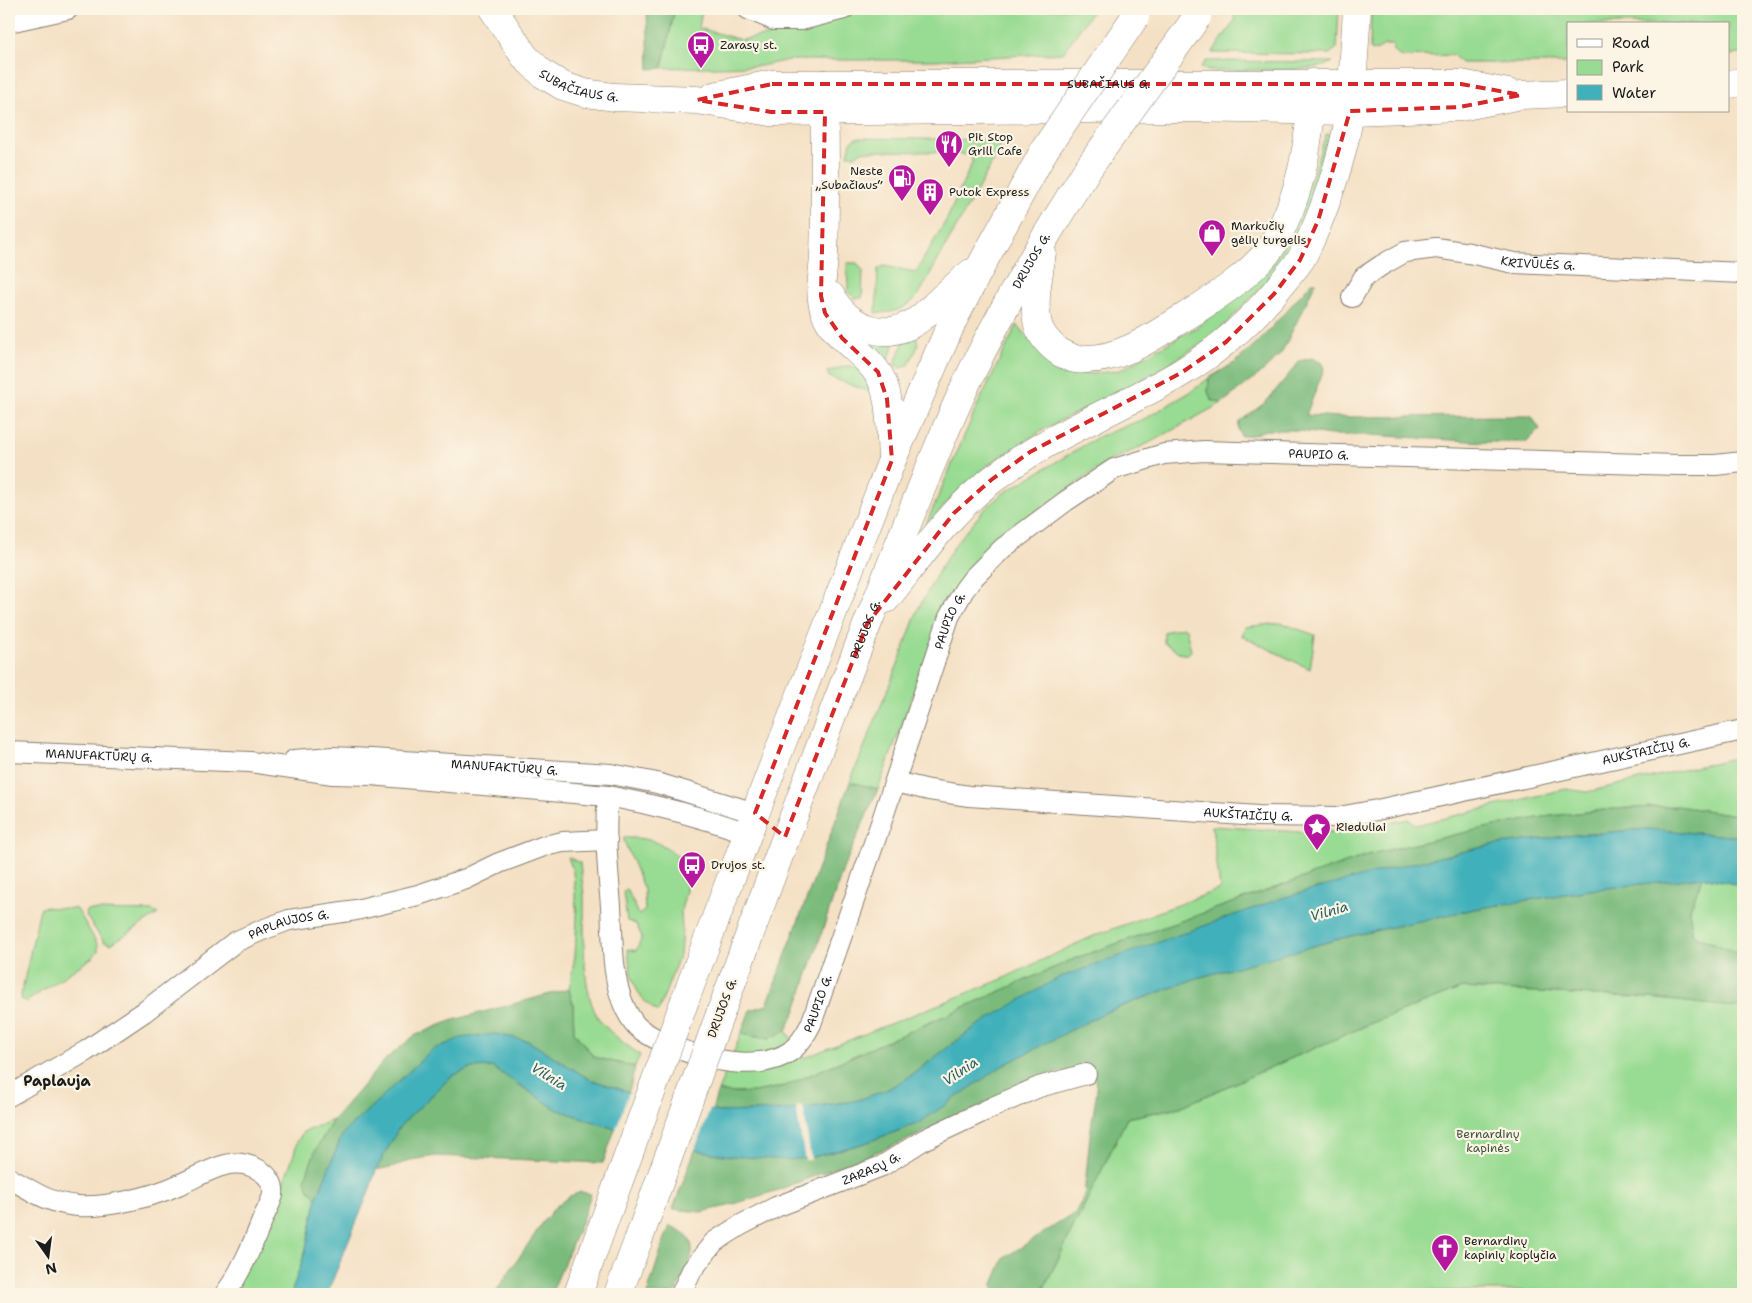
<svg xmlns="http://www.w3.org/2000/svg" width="1752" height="1303" font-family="'Shantell Sans',sans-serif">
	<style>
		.green { fill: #98db92; stroke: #5a7c57 }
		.forest { fill: #7abb7c; stroke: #4b6c4c }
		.water { fill: #40b0ba; stroke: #2e666b }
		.pier { fill: #f4e0c4 }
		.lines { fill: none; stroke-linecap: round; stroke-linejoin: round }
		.street-casing { stroke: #887e70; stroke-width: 22 }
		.secondary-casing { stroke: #887e70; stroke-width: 29 }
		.primary-casing { stroke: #887e70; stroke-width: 29 }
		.street { stroke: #fff; stroke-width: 20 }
		.secondary { stroke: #fff; stroke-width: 28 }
		.primary { stroke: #fff; stroke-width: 28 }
		.primary-bridge-casing { stroke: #887e70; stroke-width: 29; stroke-linecap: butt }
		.primary-bridge { stroke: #fff; stroke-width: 28 }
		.marked { fill: none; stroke: #d62828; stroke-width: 4; stroke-dasharray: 10 6; stroke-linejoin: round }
		.labels { text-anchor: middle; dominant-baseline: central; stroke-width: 4.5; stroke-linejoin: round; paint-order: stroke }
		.poi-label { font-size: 12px; fill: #1c1c1c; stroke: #fcf5e5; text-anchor: start }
		.street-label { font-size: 12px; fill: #1c1c1c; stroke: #fcf5e5 }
		.park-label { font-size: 12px; fill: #41553f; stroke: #fcf5e5 }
		.water-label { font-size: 14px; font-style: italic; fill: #2c5f63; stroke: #fcf5e5 }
		.quarter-label { font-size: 15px; font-weight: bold; fill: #1c1c1c; stroke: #fcf5e5 }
	</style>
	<rect width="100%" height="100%" fill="#fcf5e5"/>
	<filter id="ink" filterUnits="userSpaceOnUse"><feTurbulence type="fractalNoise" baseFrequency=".02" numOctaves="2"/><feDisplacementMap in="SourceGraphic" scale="10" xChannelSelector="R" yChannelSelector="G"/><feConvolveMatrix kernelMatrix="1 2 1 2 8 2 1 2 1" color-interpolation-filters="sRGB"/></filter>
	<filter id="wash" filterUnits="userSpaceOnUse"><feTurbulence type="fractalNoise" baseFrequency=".0096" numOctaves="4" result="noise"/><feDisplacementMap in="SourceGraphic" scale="20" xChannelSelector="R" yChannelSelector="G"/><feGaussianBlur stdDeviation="1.12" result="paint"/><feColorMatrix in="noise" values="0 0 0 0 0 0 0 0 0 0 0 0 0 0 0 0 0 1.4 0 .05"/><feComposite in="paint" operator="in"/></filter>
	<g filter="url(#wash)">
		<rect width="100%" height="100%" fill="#f4e0c4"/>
		<g class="green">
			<polygon points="675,9 702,9 699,28 741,40 787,32 866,9 1094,9 1063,53 934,60 788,60 761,66 662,68"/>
			<polygon points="1238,9 1339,9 1337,48 1329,54 1212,53 1236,19 1233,16"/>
			<polygon points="1371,9 1743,9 1743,54 1728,55 1728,24 1568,24 1568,63 1461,63 1453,55 1401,57 1393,51 1393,45 1384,45 1378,50 1373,51 1370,49"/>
			<polygon points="1206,61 1333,62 1324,66 1303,69 1209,71 1200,68"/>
			<polygon points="1326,134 1333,135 1330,146 1301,231 1292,250 1279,269 1215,335 1155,373 1048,427 989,464 953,496 924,529 978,404 1017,325 1051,362 1069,373 1091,374 1120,370 1197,327 1247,289 1302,205"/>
			<path d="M856,138l149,2 -87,156c-13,13 -23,17 -42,17l2,-44 6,-3 32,6 32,-55 24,-54v-8l-34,-3 -67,-1 -11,1 -5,4 -7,-1 3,-13z"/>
			<polygon points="847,263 857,263 863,271 862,298 855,298 848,292"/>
			<polygon points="910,337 917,338 918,346 908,366 901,368 894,365 905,339"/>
			<polygon points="858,339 895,342 887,363"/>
			<path d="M846,366c20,0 21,11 27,27l-44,-16 -2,-5z"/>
			<polygon points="1209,378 1208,391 1211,400 1222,403 1149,443 1108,462 1003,534 975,561 949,597 878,789 850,782 900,659 918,609 941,567 957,542 984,510 1002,494 1098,437 1146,418 1192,391"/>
			<polygon points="1281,623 1315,635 1310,669 1242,636 1245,627"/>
			<polygon points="1183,627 1186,629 1191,651 1188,654 1182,654 1164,643 1164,632"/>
			<path d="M1743,756v60l-66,-10 -65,3 -69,8 -63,12 -109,25 -295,104 -291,128c-25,5 -42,10 -67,5l23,-57 27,5 18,-8 18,27 196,-78 91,-43 129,-48 -8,-63 103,7 38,-3 56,-11 7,6 150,-36 21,3z"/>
			<path d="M623,838c31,-1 42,6 65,27l1,12 -8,34 1,18 -2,25 -22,58c-24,-15 -28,-36 -30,-63l8,2 6,-14 -6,-13 -9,-3 -4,-30 4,-2 12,26 6,-5 -1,-20z"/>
			<path d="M568,857l12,6c1,11 3,21 4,31 1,36 -4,91 13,122 7,13 31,30 43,39l-5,12 -41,-10 -20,-25 -1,-28 -4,-15 6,-33 2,-38 -4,-47z"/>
			<polygon points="1703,877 1743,886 1743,955 1693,935 1689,911"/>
			<polygon points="43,907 77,909 98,945 98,951 93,957 26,1002 22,1000 21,995 39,913 40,909"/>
			<polygon points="87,910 153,911 158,914 111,944 104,942 86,916"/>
			<polygon points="1462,988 1649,998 1743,1008 1743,1291 1324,1291 1324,1294 1041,1294 1127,1118 1180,1107 1372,1023"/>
			<polygon points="333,1120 315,1151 309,1190 317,1197 305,1252 291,1294 233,1294 273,1210 294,1154 297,1142 303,1132"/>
		</g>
		<g class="forest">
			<polygon points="647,9 675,9 662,68 649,69"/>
			<polygon points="1312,282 1316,282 1281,354 1261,373 1222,403 1211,400 1208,391 1209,378 1236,362 1264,336"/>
			<polygon points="1312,358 1322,363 1324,369 1306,415 1340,417 1531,416 1540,429 1527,442 1484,442 1371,435 1331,435 1292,430 1265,430 1253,435 1241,436 1238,429 1239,422 1266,402 1300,361"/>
			<polygon points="850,782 878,789 843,869 796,1010 786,1031 768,1039 741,1034 750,1010 767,1005"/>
			<path d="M1677,806l66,10v21l-96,-8 -72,6 -83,10 -88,20 -429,162 -66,50 -25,14 -29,10 -67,9 -69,2 -7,-2 6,-19c25,5 42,0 67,-5l291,-128 295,-104 109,-25 63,-12 69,-8z"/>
			<polygon points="1703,877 1689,911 1693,935 1743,955 1743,1008 1649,998 1462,988 1372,1023 1180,1107 1127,1118 1041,1294 998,1294 992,1286 1004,1258 1075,1213 1084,1197 1090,1135 1097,1090 1092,1066 1047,1075 910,1139 778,1190 728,1206 701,1212 673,1209 695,1150 730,1156 809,1158 834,1152 865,1143 919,1123 1002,1066 1104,1013 1197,978 1342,938 1474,909 1590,890"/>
			<polygon points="569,989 573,1004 574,1032 594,1057 635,1067 629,1092 589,1079 528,1041 495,1034 343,1133 317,1197 309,1190 305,1179 315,1151 333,1120 385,1060 414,1036 450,1021"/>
			<polygon points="492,1067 556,1109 615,1129 603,1163 436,1156 410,1160 395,1166 376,1170 400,1126 452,1076 470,1068"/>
			<polygon points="581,1192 591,1194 581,1223 551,1294 494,1294 544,1221 556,1206 570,1196"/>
			<path d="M670,1226c39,14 17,42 5,68h-28l17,-53z"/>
		</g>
		<polygon class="water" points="1647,829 1743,837 1743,886 1703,877 1590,890 1474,909 1342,938 1197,978 1104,1013 1002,1066 919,1123 865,1143 809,1158 788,1160 730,1156 695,1150 615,1129 556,1109 492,1067 470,1068 452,1076 400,1126 376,1170 370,1189 327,1294 291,1294 305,1252 317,1197 343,1133 432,1050 461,1038 495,1034 528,1041 589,1079 629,1092 719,1112 788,1110 855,1101 884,1091 909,1077 975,1027 1058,978 1282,898 1404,865 1492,845 1575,835"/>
		<g class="pier">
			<polygon points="630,1089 711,1107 694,1152 615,1132"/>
			<polygon points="803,1106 811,1160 805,1160 796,1107"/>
		</g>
	</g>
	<g filter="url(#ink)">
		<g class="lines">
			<g class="street-casing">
				<g id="street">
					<polyline points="748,9 774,20 801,20 844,9"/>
					<polyline points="9,22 68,9"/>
					<path id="s1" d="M1352,297l12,-20 18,-12 23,-13 31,-4 33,5 45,10 229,10"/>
					<path id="s2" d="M9,752l241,10 83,12 38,1 237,21c48,9 94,21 140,37"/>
					<path id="s3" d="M294,760l39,-3 38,2 240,15 46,9 98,30"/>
					<path id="s4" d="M895,782l34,8 40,6 289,20 81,1 38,-7 366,-80"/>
					<path id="s5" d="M608,796c-4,37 0,74 3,110 2,33 0,71 14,102 3,6 9,17 15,21 33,24 114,49 151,22 9,-7 15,-17 20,-27l71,-204 67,-203 15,-27 9,-12 30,-30 63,-47 48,-32 50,-15 40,-3 473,14h38l28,-3"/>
					<path id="s6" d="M9,1096l77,-45 58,-39 91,-70 27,-12 27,-10 67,-10 62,-15 48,-16 33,-16 45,-17 19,-4 44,-2"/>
					<path d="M9,1178c23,13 41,26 69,28 28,2 74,-9 100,-21 17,-7 34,-18 52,-21 18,-3 46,9 43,31 -2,7 -6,15 -9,21 -11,27 -22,55 -39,78"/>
					<path id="s7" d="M681,1294l11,-24 22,-28 27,-17 35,-18 106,-41 43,-27 68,-32 46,-20 47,-13"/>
				</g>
			</g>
			<g class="secondary-casing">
				<g id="secondary">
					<path id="s8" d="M493,9l32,48 18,17 20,12 22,7 29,4 83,3 74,12 419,-4 160,3 110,-4 61,-12 47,-2"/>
					<polyline points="1728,84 1743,82"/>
					<path id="s9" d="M714,96l58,-12h689l47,9"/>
				</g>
			</g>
			<g class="primary-casing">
				<g id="primary">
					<path d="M824,84c1,58 2,115 0,172 -1,19 -6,38 1,56 10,26 37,38 52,60 15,19 13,62 15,85"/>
					<path d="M1042,252c-3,23 -9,46 -5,68 2,14 13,26 24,33 5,2 10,5 14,6 3,1 8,0 11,0 37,0 67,-23 97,-41 27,-17 74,-47 90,-74 29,-49 38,-106 39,-161"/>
					<path d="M831,296c16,31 53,46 84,26 7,-4 12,-10 18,-15 12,-12 25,-23 38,-34"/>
					<path d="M886,599c33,-41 64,-88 107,-120 56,-44 125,-69 186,-105 41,-24 78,-58 107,-96 5,-6 11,-13 15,-19 21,-39 44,-106 49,-150 3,-33 5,-67 7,-100"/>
					<polyline points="685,1000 775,761 892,460 953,320 983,262 1045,149"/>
					<path id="s10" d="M720,1014c54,-144 106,-288 163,-429 24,-61 47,-121 74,-181 36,-81 82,-159 130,-234"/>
					<polyline points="578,1294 601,1230"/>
					<polyline points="618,1294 638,1241"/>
				</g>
			</g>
			<use href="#street" class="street"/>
			<use href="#secondary" class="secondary"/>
			<use href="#primary" class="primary"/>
			<g class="primary-bridge-casing">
				<g id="primary-bridge">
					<polyline points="1045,149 1135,17"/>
					<polyline points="1087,170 1197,17"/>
					<polyline points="601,1230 685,1000"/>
					<polyline points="638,1241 720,1014"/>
				</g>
			</g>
			<use href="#primary-bridge" class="primary-bridge"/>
		</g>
	</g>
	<path class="marked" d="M772,84h689l60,11 -61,12 -110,4 -32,110 -18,39 -26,34 -48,48 -45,31 -151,79 -39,28 -37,33 -87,111 -82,213 -30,-24 137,-353 -5,-61 -9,-27 -36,-34 -17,-25 -4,-17 4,-184h-54l-74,-12z"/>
	<defs>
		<g id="bus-pin" transform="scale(1.4375)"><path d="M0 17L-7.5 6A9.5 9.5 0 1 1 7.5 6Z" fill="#b5179e" stroke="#fcf5e5"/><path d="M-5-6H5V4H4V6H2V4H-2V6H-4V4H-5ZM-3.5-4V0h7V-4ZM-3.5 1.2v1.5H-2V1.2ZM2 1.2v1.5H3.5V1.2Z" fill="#fff"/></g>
		<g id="restaurant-pin" transform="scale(1.4375)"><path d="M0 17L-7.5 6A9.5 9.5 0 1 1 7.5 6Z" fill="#b5179e" stroke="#fcf5e5"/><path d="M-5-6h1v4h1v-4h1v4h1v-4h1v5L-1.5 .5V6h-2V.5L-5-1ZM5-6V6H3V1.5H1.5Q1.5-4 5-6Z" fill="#fff"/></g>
		<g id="fuel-pin" transform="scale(1.4375)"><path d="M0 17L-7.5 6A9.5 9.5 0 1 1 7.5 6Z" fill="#b5179e" stroke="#fcf5e5"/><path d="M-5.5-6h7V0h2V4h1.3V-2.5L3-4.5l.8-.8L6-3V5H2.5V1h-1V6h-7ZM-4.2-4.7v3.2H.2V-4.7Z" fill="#fff"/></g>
		<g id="building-pin" transform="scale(1.4375)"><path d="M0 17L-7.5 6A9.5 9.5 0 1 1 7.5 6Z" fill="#b5179e" stroke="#fcf5e5"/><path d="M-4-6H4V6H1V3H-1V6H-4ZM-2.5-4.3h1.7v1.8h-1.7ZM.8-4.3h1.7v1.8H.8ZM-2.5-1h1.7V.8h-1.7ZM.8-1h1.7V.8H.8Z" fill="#fff"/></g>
		<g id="shop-pin" transform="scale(1.4375)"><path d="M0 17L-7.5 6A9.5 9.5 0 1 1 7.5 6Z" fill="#b5179e" stroke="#fcf5e5"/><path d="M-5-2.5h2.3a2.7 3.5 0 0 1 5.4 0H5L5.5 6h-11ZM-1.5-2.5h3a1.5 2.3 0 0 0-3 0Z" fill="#fff"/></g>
		<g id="sight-pin" transform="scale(1.4375)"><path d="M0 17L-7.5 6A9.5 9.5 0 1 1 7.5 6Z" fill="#b5179e" stroke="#fcf5e5"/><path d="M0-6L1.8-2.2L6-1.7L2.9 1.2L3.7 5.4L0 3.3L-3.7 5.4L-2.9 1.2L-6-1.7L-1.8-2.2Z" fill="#fff"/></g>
		<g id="church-pin" transform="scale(1.4375)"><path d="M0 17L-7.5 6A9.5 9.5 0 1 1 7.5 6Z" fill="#b5179e" stroke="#fcf5e5"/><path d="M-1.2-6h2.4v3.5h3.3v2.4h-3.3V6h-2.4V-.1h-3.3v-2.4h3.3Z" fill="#fff"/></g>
	</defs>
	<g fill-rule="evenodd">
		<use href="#bus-pin" x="701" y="45"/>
		<use href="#restaurant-pin" x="949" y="144"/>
		<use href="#fuel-pin" x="902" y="178"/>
		<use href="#building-pin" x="930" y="192"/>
		<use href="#shop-pin" x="1212" y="233"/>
		<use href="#sight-pin" x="1317" y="827"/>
		<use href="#bus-pin" x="692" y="865"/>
		<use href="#church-pin" x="1445" y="1248"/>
	</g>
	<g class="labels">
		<g class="poi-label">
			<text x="720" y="45">Zarasų st.</text>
			<text x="968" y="137">Pit Stop<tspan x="968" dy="14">Grill Cafe</tspan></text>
			<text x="883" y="171" text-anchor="end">Neste<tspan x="883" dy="14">„Subačiaus“</tspan></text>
			<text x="949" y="192">Putok Express</text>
			<text x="1231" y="226">Markučių<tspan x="1231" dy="14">gėlių turgelis</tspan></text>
			<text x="1336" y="827">Rieduliai</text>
			<text x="711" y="865">Drujos st.</text>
			<text x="1464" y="1241">Bernardinų<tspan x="1464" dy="14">kapinių koplyčia</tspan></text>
		</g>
		<g class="street-label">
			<text stroke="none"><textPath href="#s8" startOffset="121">SUBAČIAUS G.</textPath></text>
			<text stroke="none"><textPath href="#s9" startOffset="396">SUBAČIAUS G.</textPath></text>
			<text stroke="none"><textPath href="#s10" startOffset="816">DRUJOS G.</textPath></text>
			<text stroke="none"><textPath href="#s1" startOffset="206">KRIVŪLĖS G.</textPath></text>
			<text stroke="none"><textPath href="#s5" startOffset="1295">PAUPIO G.</textPath></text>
			<text stroke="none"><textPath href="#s5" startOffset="860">PAUPIO G.</textPath></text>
			<text stroke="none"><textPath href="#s10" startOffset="411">DRUJOS G.</textPath></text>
			<text stroke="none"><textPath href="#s4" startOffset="760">AUKŠTAIČIŲ G.</textPath></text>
			<text stroke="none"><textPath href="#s2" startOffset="90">MANUFAKTŪRŲ G.</textPath></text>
			<text stroke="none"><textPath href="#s3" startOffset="211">MANUFAKTŪRŲ G.</textPath></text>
			<text stroke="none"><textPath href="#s4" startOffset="355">AUKŠTAIČIŲ G.</textPath></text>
			<text stroke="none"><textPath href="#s6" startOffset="331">PAPLAUJOS G.</textPath></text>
			<text stroke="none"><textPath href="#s5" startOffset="455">PAUPIO G.</textPath></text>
			<text transform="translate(722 1008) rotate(-70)">DRUJOS G.</text>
			<text stroke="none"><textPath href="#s7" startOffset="236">ZARASŲ G.</textPath></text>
		</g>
		<g class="park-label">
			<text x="1488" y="1134">Bernardinų<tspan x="1488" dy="14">kapinės</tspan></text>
		</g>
		<g class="water-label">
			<text transform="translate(1329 911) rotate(-16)">Vilnia</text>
			<text transform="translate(960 1071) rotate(-34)">Vilnia</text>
			<text transform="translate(549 1076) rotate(32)">Vilnia</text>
		</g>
		<g class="quarter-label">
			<text x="57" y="1081">Paplauja</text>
		</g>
	</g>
	<rect width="1752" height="1303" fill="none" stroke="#fcf5e5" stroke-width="30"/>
	<rect x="1567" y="22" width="162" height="90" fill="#fcf5e5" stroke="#a29e95"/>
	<rect x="1577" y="39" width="25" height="8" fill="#ffffff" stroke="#a29e95"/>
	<text x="1612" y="48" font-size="15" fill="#1c1c1c">Road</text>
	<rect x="1577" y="60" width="25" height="15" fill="#98db92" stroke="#a29e95"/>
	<text x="1612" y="72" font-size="15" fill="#1c1c1c">Park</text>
	<rect x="1577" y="85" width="25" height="15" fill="#40b0ba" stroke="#a29e95"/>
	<text x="1612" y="98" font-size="15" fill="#1c1c1c">Water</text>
	<g transform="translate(48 1256) rotate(166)" stroke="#fcf5e5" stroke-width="4" paint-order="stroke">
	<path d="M0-4L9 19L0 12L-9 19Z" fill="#1c1c1c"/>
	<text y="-8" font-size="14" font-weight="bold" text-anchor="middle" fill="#1c1c1c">N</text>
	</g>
</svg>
